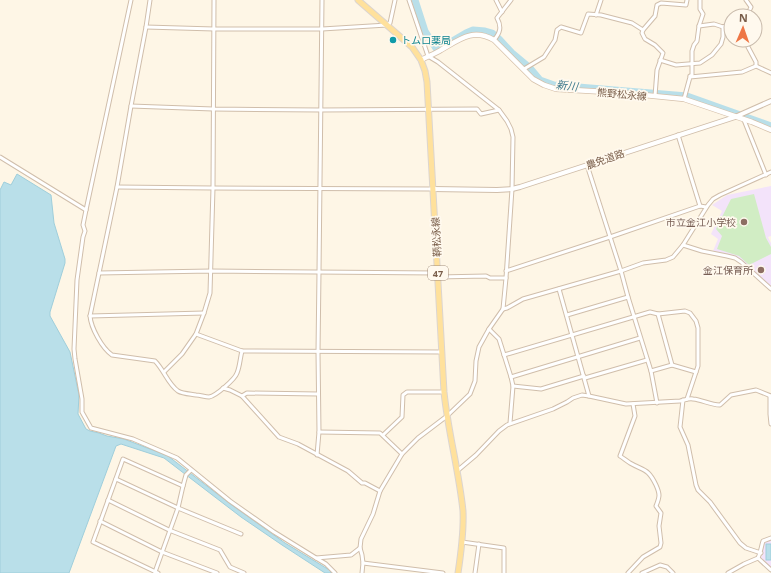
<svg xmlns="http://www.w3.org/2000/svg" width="771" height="573" font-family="'Open Sans','Noto Sans JP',sans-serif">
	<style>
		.education { fill: #f3e3fa }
		.green { fill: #d1edc4 }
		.water { fill: #b9dfe9; stroke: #9fcedb }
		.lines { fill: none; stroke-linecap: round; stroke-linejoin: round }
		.river { stroke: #b9dfe9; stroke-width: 7 }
		.minor-casing { stroke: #d0beab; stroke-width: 5 }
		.tertiary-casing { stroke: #d0beab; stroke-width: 6 }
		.secondary-casing { stroke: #d6c1ab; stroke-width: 6 }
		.primary-casing { stroke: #dcd5d0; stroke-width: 7 }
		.minor { stroke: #fff; stroke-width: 3 }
		.tertiary { stroke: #fff; stroke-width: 4 }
		.secondary { stroke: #fff; stroke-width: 4.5 }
		.primary { stroke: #ffe19c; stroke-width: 5 }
		.culture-dot { fill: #0f9aa8; stroke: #fff9ee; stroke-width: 1.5 }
		.education-dot { fill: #8d6e63; stroke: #fff9ee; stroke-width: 1.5 }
		.labels { text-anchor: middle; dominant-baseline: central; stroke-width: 3.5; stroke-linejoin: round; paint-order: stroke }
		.shield { fill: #fff9ee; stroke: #a18c7a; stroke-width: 1 }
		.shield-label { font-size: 9px; font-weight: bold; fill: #795d49 }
		.culture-label { font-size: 10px; fill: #0d838f; stroke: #fff9ee; text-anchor: start }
		.street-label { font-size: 10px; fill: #795d49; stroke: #fff9ee }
		.education-label { font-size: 10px; fill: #785e54; stroke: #fff9ee; text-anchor: end }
		.water-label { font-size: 11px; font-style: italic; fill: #417b8e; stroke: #fff9ee }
	</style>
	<rect width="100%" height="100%" fill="#fef6e6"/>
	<g class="education">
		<polygon points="771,186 771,236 768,237 771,243 771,286 755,274 739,259 727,254 713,251 718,239 711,234 722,211 712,205 727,195"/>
		<polygon points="769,540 771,540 771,569 766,565 761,558 764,542"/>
	</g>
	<polygon class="green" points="754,194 766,238 771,247 771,254 749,265 739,256 717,249 722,236 716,229 731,199"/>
	<g class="water">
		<polygon points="17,174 51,195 54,223 65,259 65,263 50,312 50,316 70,352 79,395 78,414 86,429 90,431 99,433 107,436 124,439 168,456 229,503 285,543 331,571 331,573 325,573 282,545 241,517 164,458 121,444 116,446 69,573 0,573 0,190 4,182 11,185"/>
		<rect x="766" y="544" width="5" height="16"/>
	</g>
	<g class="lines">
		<polyline class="river" points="415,0 425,31 437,50 466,33 473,30 485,31 492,33 499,39 512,53 530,68 540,80 554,85 687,96 771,126"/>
		<g class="minor-casing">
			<g id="minor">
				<polyline points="131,0 86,210 83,225 85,231 83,237 77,280 74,349 75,359 82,399 82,412 91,428 133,439 177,458 230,501 274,532 316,558 351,555 360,548"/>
				<path d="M150,0l-4,27 -15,79 -14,81 -27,129c1,12 12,32 22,39l43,6c9,9 13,23 23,30 5,3 13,3 18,4 4,0 9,2 13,2 7,-1 26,-18 28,-24 3,-7 3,-15 5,-22"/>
				<polyline points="496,0 502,12"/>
				<polyline points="746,0 751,7 747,16"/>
				<polyline points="596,15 601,0"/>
				<polyline points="699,26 714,24 723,27 729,24 731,24"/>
				<polyline points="146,27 214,29 322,29 387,25 390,23 395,0"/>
				<polyline points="643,30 642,33 645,39 655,45 663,53 657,70 655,96"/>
				<path d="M494,40c6,-7 8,-13 3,-22l14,-18"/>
				<polyline points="747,40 748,47 756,62 756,66"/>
				<polyline points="660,60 676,65 700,63 712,55 721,44 723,37 723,27"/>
				<polyline points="524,69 544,57 555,40 557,30 561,27 581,33 588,14 601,15 632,23 643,30 655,16 657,5 661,3 686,5 687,0"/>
				<polyline points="690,76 692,75 692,51 694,45 697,41 699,26 703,14 700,9 700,0"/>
				<polyline points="684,99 690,77 742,72 756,66 771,73"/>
				<polyline points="131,106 213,109 321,110 477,109 481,114 499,110"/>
				<polyline points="744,120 766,175"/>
				<polyline points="678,135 700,206"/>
				<polyline points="0,157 86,210"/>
				<polyline points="587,165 621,271 628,297 651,371 657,403"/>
				<polyline points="117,187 213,188 433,189"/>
				<polyline points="683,245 702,251 727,256 735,258 741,262 771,289"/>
				<polyline points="506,271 610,237 700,206 706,207"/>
				<polyline points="99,273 211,271 437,273"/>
				<polyline points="438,277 486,276 490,278 506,278"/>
				<polyline points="559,289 589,396"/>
				<polyline points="503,309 507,308 523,299 621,271 643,263 666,260 673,257 683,245 708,205 713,199 720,195 771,172"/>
				<polyline points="658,314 672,365"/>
				<polyline points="567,315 628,297"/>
				<polyline points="90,316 204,313"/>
				<polyline points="489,329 499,339 511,377 513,386 510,423"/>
				<polyline points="196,334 242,351 442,352"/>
				<polyline points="504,355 650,312 658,314 685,311 690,313 696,321 698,328 698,366 687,399"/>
				<polyline points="651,371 672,365 696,372"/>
				<polyline points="164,372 182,354 196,334 204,313 210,293 213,188 214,0"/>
				<polyline points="511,377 640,338"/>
				<polyline points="585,378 647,360"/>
				<polyline points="513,386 541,389 584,376"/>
				<polyline points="223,388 230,390 242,396 279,437 298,444 348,471 362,483 365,483 380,491"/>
				<polyline points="242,396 247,393 318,394"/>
				<polyline points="770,396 770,414 771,424"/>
				<polyline points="683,400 680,427 688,445 696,485 698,490 710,502 740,543 746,548 761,553"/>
				<polyline points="319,432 380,433 402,454"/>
				<polyline points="383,435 402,417 403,395 407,392 444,392"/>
				<polyline points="317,455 319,432 318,352 319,272 322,0"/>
				<path d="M457,471l19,-16 23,-24 8,-6 46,-16 14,-7 6,-4 9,-3 7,1 37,8 54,-3c5,-1 9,-3 13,-2 10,1 17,6 27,6l11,-10 25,-5 15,6"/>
				<polyline points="116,479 178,508 241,534"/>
				<polyline points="108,500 169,530 220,550 230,567 244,573"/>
				<polyline points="100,521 162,552 217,573"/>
				<polyline points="462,542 504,548 504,573"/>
				<polyline points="316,558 326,564 335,573"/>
				<polyline points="758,558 771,570"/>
				<polyline points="363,563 443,573"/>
				<polyline points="155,572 178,508 183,486"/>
				<polyline points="158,573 93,542 123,459 183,486 186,475 191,470"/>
				<polyline points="362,573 363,563 362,555 360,548 361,539 373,514 380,491 402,454 418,438 447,416 470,394 475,381 476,361 479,347 489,329 503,309 506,278 512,189 513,137 511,129 507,121 499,110 438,62 428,56 409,0"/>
				<polyline points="475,573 479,544"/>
				<path d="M628,573l15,-16 17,-10 1,-4 -2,-17 2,-13 -5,-7c4,-10 4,-12 0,-21 -8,-17 -12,-14 -26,-22 -3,-2 -7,-5 -10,-7l15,-40 -2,-12"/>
				<polyline points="642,573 660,565 667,567 673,573"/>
				<path d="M728,573l16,-9 14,-6c3,-6 3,-11 5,-17l8,-3"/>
			</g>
		</g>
		<g class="tertiary-casing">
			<polyline id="tertiary" points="433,189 497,190 512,189 520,187 735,117 771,101"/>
		</g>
		<g class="secondary-casing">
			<path id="secondary" d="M421,60c7,-4 14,-6 20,-10 19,-11 32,-22 53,-10l39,39 11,6 12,4 68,4 60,6 68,23 19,8"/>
		</g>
		<g class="primary-casing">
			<path id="primary" d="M358,0l54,47 9,13 4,11 2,11 17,310c4,40 15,79 19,119 1,21 -2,42 -5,62"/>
		</g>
		<use href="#minor" class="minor"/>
		<use href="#tertiary" class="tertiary"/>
		<use href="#secondary" class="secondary"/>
		<use href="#primary" class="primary"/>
	</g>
	<circle class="culture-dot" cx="393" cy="40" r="4"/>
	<g class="education-dot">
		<circle cx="744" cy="222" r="4"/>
		<circle cx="761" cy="270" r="4"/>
	</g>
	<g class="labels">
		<rect class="shield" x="428" y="266" width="20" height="14" rx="3"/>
		<g class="shield-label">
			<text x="438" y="273">47</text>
		</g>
		<g class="culture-label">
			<text x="401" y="40">トムロ薬局</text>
		</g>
		<g class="street-label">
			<text transform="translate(622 94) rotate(5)">熊野松永線</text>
			<text transform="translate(605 159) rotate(-19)">農免道路</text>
			<text transform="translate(436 237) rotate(-93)">鞆松永線</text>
		</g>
		<g class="education-label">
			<text x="736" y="222">市立金江小学校</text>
			<text x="753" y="270">金江保育所</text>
		</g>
		<g class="water-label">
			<text transform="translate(567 85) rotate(7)">新川</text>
		</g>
	</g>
	<g transform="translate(743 28) rotate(2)"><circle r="19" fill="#fff9ee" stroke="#c9bbac"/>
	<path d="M0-3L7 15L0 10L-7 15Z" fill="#ee7645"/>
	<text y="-6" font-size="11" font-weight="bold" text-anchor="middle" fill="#795d49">N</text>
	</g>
</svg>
